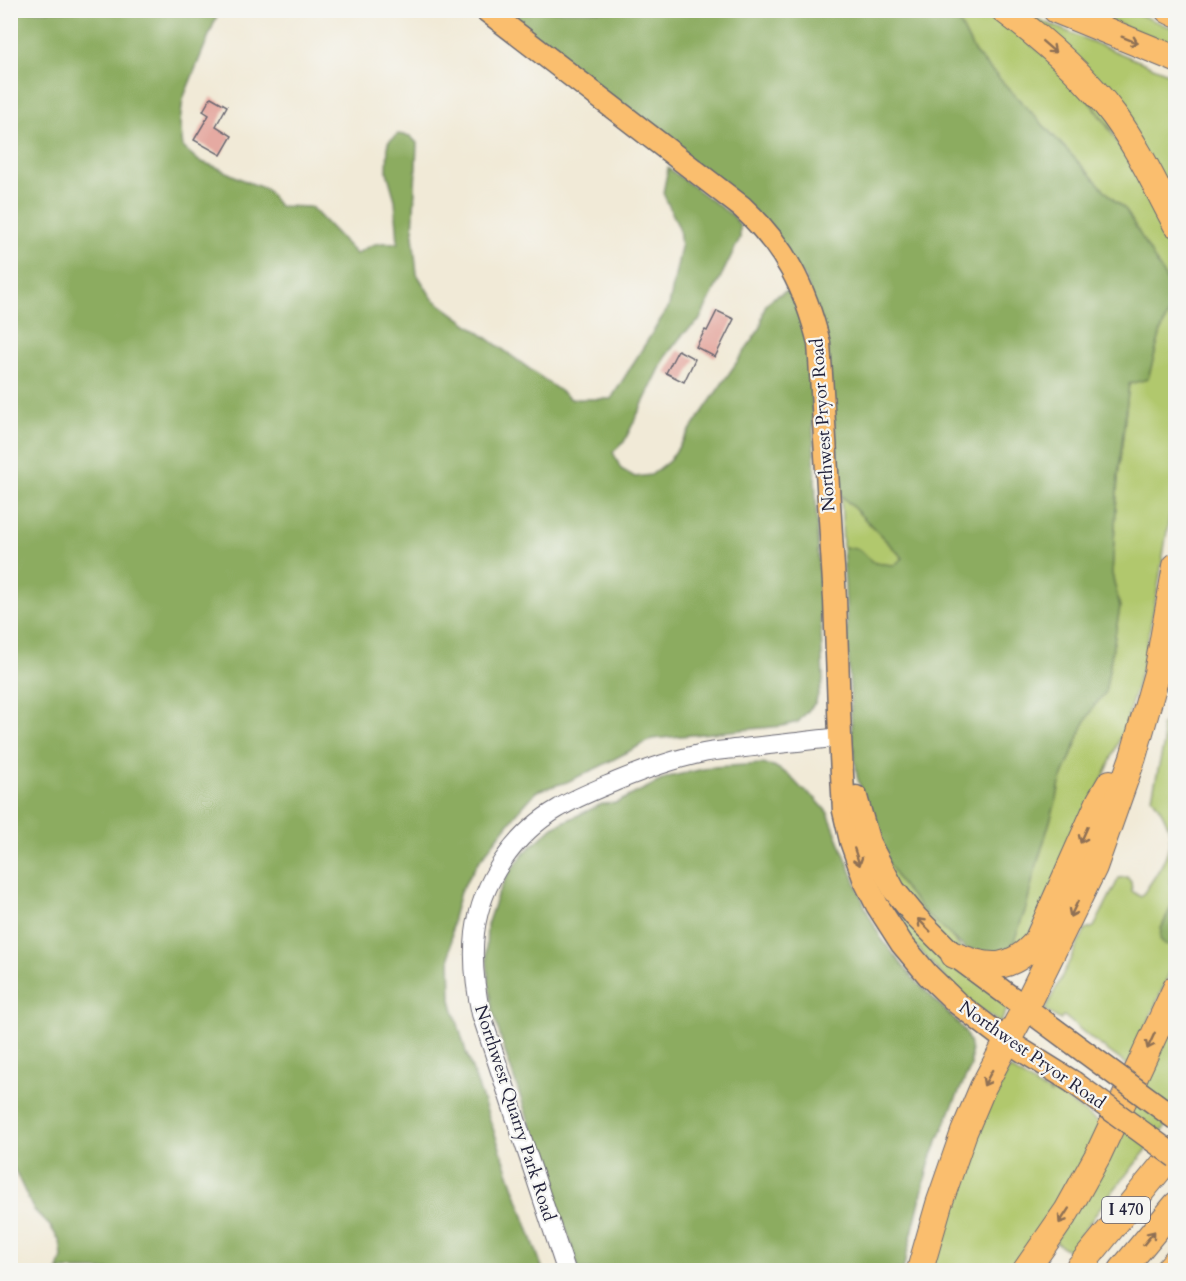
<svg xmlns="http://www.w3.org/2000/svg" width="1186" height="1281" font-family="Cardo,serif">
	<style>
		.green { fill: #b1c86d; stroke: #6a7554; stroke-width: 1.5 }
		.forest { fill: #8cac60; stroke: #57674e; stroke-width: 1.5 }
		.building { fill: #e5aaa2 }
		.lines { fill: none; stroke-linecap: round; stroke-linejoin: round }
		.minor-casing { stroke: #6a6872; stroke-width: 20 }
		.major-casing { stroke: #6a6872; stroke-width: 25 }
		.highway-casing { stroke: #6a6872; stroke-width: 28 }
		.minor { stroke: #fff; stroke-width: 18 }
		.major { stroke: #fabe6e; stroke-width: 22 }
		.highway { stroke: #fabe6e; stroke-width: 26 }
		.major-bridge-casing { stroke: #6a6872; stroke-width: 25; stroke-linecap: butt }
		.major-bridge { stroke: #fabe6e; stroke-width: 22 }
		.oneway { stroke: #8e7054 }
		.labels { text-anchor: middle; dominant-baseline: central; stroke-width: 4.5; stroke-linejoin: round; paint-order: stroke }
		.shield { fill: #f6f6f2; stroke: #626272; stroke-width: 1.5 }
		.shield-label { font-size: 16px; font-weight: bold; fill: #22223b }
		.street-label { font-size: 18px; fill: #22223b; stroke: #f6f6f2 }
	</style>
	<rect width="100%" height="100%" fill="#f6f6f2"/>
	<filter id="ink" filterUnits="userSpaceOnUse"><feTurbulence type="fractalNoise" baseFrequency=".0167" numOctaves="2"/><feDisplacementMap in="SourceGraphic" scale="12" xChannelSelector="R" yChannelSelector="G"/><feConvolveMatrix kernelMatrix="1 2 1 2 8 2 1 2 1" color-interpolation-filters="sRGB"/></filter>
	<filter id="wash" filterUnits="userSpaceOnUse"><feTurbulence type="fractalNoise" baseFrequency=".008" numOctaves="4" result="noise"/><feDisplacementMap in="SourceGraphic" scale="24" xChannelSelector="R" yChannelSelector="G"/><feGaussianBlur stdDeviation="1.35" result="paint"/><feColorMatrix in="noise" values="0 0 0 0 0 0 0 0 0 0 0 0 0 0 0 0 0 1.4 0 .05"/><feComposite in="paint" operator="in"/></filter>
	<g filter="url(#wash)">
		<rect width="100%" height="100%" fill="#f1ead7"/>
		<g class="green">
			<polygon points="951,11 982,11 1015,32 1048,58 1085,96 1107,126 1132,165 1175,250 1175,482 1158,587 1142,668 1125,726 1107,769 1029,937 1003,955 1014,941 1026,908 1034,874 1057,798 1060,783 1083,726 1094,706 1105,693 1120,607 1112,574 1118,477 1129,384 1148,379 1161,331 1169,312 1126,210 1115,201 975,53 956,16"/>
			<polygon points="1087,11 1130,11 1175,29 1175,47"/>
			<polygon points="1026,16 1037,19 1175,76 1175,214"/>
			<polygon points="841,495 903,558 895,566 875,563 858,549 843,547"/>
			<polygon points="1175,605 1175,699 1161,688"/>
			<path d="M1175,709l1,157 -6,15 4,12 -3,14 -10,22 4,16h10v15l-46,106 -36,-26 -29,-24 -4,4 -15,-10 40,-80 9,-3 25,-49 8,-1 4,5 1,9 9,6c12,-18 29,-39 29,-61 -1,-14 -10,-28 -18,-39l12,-54 -3,-17 7,-7 4,-9z"/>
			<polygon points="852,811 1008,1008 1000,1023 963,998 894,922"/>
			<polygon points="1175,1005 1175,1115 1109,1196 1069,1251 1055,1242"/>
			<polygon points="1011,1069 1038,1087 1048,1091 1051,1095 1050,1091 1061,1096 1102,1125 1087,1159 1014,1270 931,1270 946,1210 987,1106 1008,1071"/>
		</g>
		<g class="forest">
			<path d="M11,11h208l-36,88 -3,24 3,24 16,14 17,6 27,13 23,9 13,17 32,1 45,47c17,-11 22,-12 42,-11l-3,-43 -8,-28 1,-30 10,-8 12,2 7,7 -4,92 4,39 15,24 139,101h40l58,-93 12,-59 -2,-19 -16,-35 5,-25 66,49 6,9v12l-41,83 -16,13 -17,22 -42,86 -11,10 8,17 14,8 16,-2 18,-14 92,-134c2,-23 4,-26 25,-36l9,3 12,46 4,32 12,309 -8,22 -17,19 -16,4 -130,13 -51,27 -34,16 -30,9 -20,22 -40,51 -17,28 -7,26 -3,35 1,47 15,52 77,218h-485l4,-13 -2,-16 -10,-15 -17,-17 -22,-47z"/>
			<polygon points="504,11 951,11 956,16 975,53 1115,201 1126,210 1170,286 1169,312 1161,331 1148,379 1129,384 1118,477 1112,574 1120,607 1105,693 1094,706 1083,726 1060,783 1057,798 1034,874 1026,908 1014,941 1003,955 966,949 927,915 900,883 882,851 868,814 857,776 852,733 843,547 858,549 875,563 894,565 903,558 841,495 827,344 805,277"/>
			<polygon points="762,764 774,766 789,775 801,788 815,798 828,813 866,909 881,938 912,977 958,1023 965,1032 969,1041 971,1052 971,1066 952,1107 930,1160 903,1270 579,1270 568,1235 503,1046 492,1008 486,953 487,925 496,898 508,874 525,852 553,827 602,804 616,803 668,777 712,767"/>
			<polygon points="1175,866 1175,945 1165,945 1160,939 1161,929 1171,907 1174,893 1170,881"/>
		</g>
		<g id="blocks">
			<g class="building">
				<polygon points="211,97 227,106 216,126 232,136 221,155 194,140 209,115 203,111"/>
				<polygon points="717,311 734,319 715,357 696,347 705,330 707,331"/>
				<polygon points="678,350 695,359 684,382 666,373"/>
			</g>
		</g>
	</g>
	<g filter="url(#ink)">
		<use href="#blocks" fill-opacity="0" stroke="#6a6872" stroke-width="1.5"/>
		<g class="lines">
			<g class="minor-casing">
				<path id="minor" d="M566,1270l-85,-256c-6,-27 -9,-54 -6,-81 6,-51 40,-100 84,-125 18,-11 39,-19 58,-27 27,-11 54,-21 82,-27 15,-4 31,-4 45,-6 32,-4 64,-7 96,-11"/>
			</g>
			<g class="major-casing">
				<g id="major">
					<path d="M486,10l256,197c43,40 63,80 77,136l16,256 5,138 4,74 7,30 14,40 12,24 25,39 26,31 29,28 50,38 66,41"/>
					<polyline points="856,797 869,843 894,890 916,917 954,955 1085,1052"/>
				</g>
			</g>
			<g class="highway-casing">
				<g id="highway">
					<path d="M1004,10c40,30 80,65 110,105 25,34 42,72 62,109"/>
					<polyline points="1056,10 1176,59"/>
					<polyline points="1168,10 1176,14"/>
					<path d="M954,955c35,14 56,17 83,-14l63,-141 10,-17"/>
					<polyline points="920,1270 939,1204 964,1132 983,1087 1025,1008 1094,867 1133,757 1157,673 1176,566"/>
					<polyline points="1026,1270 1067,1211 1098,1155 1176,988"/>
					<polyline points="1077,1270 1176,1149"/>
					<polyline points="1122,1270 1176,1205"/>
					<polyline points="1168,1270 1176,1261"/>
				</g>
			</g>
			<use href="#minor" class="minor"/>
			<use href="#major" class="major"/>
			<use href="#highway" class="highway"/>
			<g class="major-bridge-casing">
				<g id="major-bridge">
					<polyline points="1085,1052 1176,1119"/>
					<polyline points="1073,1082 1176,1157"/>
				</g>
			</g>
			<use href="#major-bridge" class="major-bridge"/>
		</g>
		<defs><path id="oneway-shaft" d="M-6 0H5M1.5-3L5.5 0L1.5 3" fill="none" stroke-width="1.6" stroke-linecap="round" stroke-linejoin="round" transform="scale(1.5)"/></defs>
		<g class="oneway">
			<use href="#oneway-shaft" transform="translate(1130 40) rotate(22)"/>
			<use href="#oneway-shaft" transform="translate(1049 47) rotate(41)"/>
			<use href="#oneway-shaft" transform="translate(1084 835) rotate(114)"/>
			<use href="#oneway-shaft" transform="translate(857 857) rotate(72)"/>
			<use href="#oneway-shaft" transform="translate(1074 909) rotate(116)"/>
			<use href="#oneway-shaft" transform="translate(924 925) rotate(-135)"/>
			<use href="#oneway-shaft" transform="translate(1151 1041) rotate(115)"/>
			<use href="#oneway-shaft" transform="translate(988 1078) rotate(118)"/>
			<use href="#oneway-shaft" transform="translate(1064 1216) rotate(123)"/>
			<use href="#oneway-shaft" transform="translate(1149 1238) rotate(-51)"/>
		</g>
	</g>
	<g class="labels">
		<rect class="shield" x="1102" y="1197" width="48" height="26" rx="4.5"/>
		<g class="shield-label">
			<text x="1126" y="1210">I 470</text>
		</g>
		<g class="street-label">
			<text transform="translate(823 425) rotate(-94)">Northwest Pryor Road</text>
			<text transform="translate(1032 1055) rotate(35)">Northwest Pryor Road</text>
			<text transform="translate(515 1113) rotate(72)">Northwest Quarry Park Road</text>
		</g>
	</g>
	<rect width="1186" height="1281" fill="none" stroke="#f6f6f2" stroke-width="36"/>
</svg>
